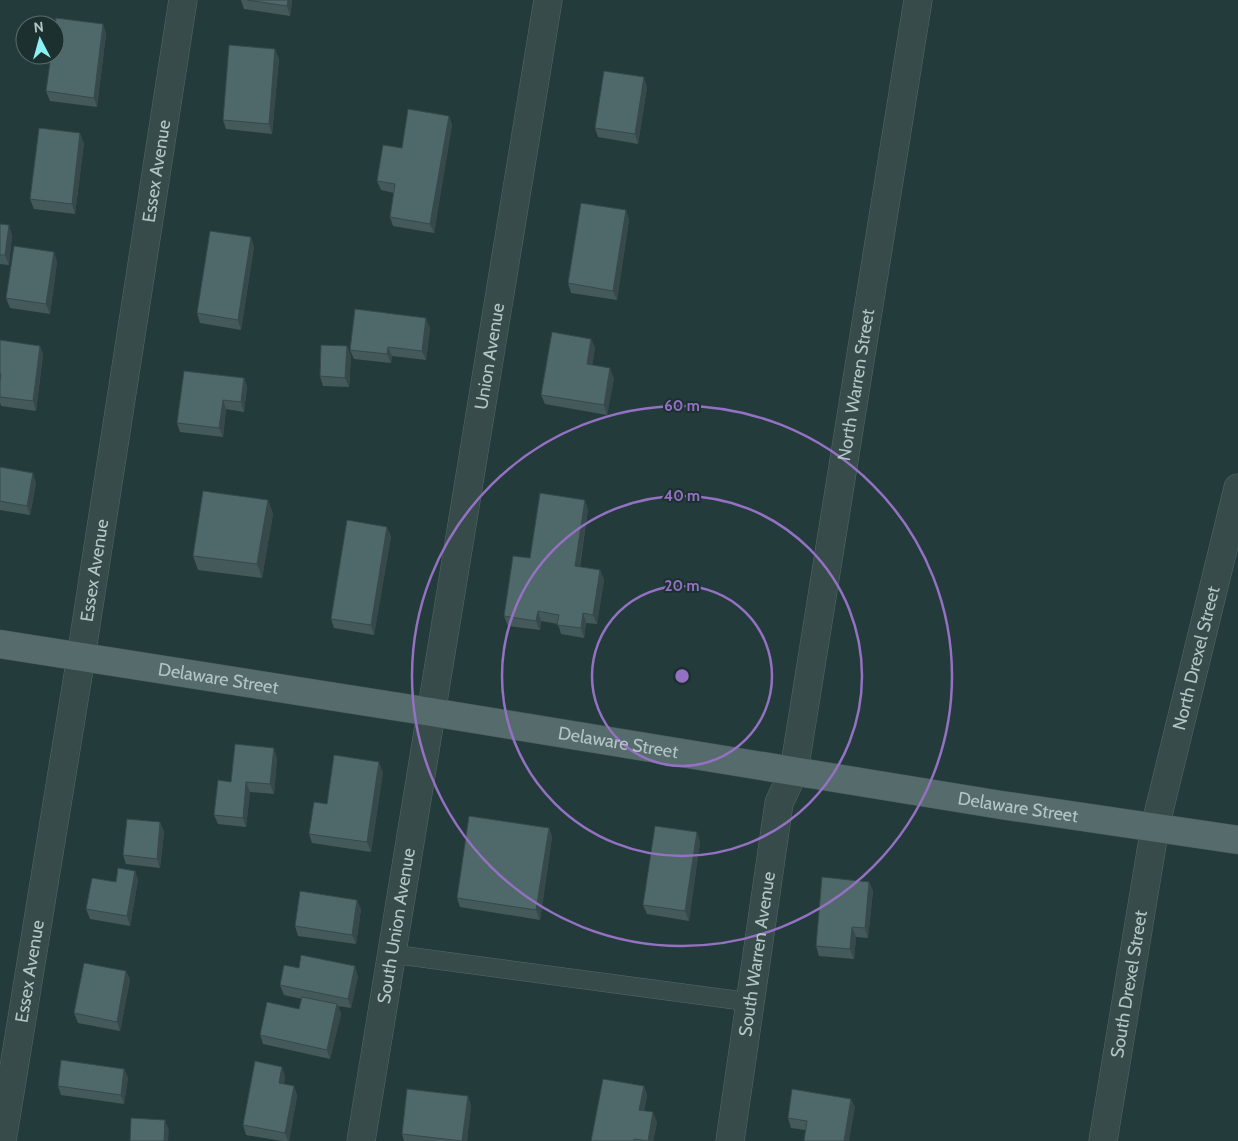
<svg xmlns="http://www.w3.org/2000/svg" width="1238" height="1141" font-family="Cabin,sans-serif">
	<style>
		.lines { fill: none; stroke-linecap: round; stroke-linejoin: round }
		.lane-casing { stroke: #566969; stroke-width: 19 }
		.street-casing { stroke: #566969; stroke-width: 29 }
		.primary-casing { stroke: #445757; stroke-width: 29 }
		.lane { stroke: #384b4b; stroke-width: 18 }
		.street { stroke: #384b4b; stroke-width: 28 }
		.primary { stroke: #566b6b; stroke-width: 28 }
		.wall { fill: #44595a }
		.shaded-wall { fill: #37494a }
		.building { fill: #4f6869; stroke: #37494a }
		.ring { fill: none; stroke: #9471c3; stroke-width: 2.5 }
		.labels { text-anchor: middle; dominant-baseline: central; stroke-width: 4; stroke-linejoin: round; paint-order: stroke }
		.street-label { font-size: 18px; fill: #b3c6c7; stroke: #1d3030 }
		.centre { fill: #9471c3; stroke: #1d3030; stroke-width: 2.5 }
		.ring-label { font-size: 15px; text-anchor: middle; font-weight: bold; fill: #9471c3; stroke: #1d3030; stroke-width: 4; stroke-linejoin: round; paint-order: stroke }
	</style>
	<rect width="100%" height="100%" fill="#243b3b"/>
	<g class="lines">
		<g class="lane-casing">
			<polyline id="lane" points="392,954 750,1002"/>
		</g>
		<g class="street-casing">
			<g id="street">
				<path id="s1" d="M2,1141l79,-484 102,-657"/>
				<path id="s2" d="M361,1141l187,-1141"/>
				<path id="s3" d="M730,1141l49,-338 15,-32 124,-771"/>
				<path id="s4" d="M1103,1141l52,-314 83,-339"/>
			</g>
		</g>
		<g class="primary-casing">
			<g id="primary">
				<path id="s5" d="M0,644l431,68 570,93 237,35"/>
			</g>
		</g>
		<use href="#lane" class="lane"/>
		<use href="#street" class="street"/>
		<use href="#primary" class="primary"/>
	</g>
	<g class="wall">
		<polygon points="241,0 292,0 290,16 244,9"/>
		<polygon points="103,24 106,34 97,107 50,101 46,91"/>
		<polygon points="279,58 272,134 226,129 223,120"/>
		<polygon points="647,87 638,144 598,137 595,128"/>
		<polygon points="449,116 452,125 434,233 393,226 390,217 394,193 381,190 377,181 402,148"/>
		<polygon points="84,143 75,214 34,209 30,199"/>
		<polygon points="626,210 629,220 617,300 571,293 568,283"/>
		<polygon points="0,224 12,235 9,265 0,264"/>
		<polygon points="254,247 241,330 200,323 197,313"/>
		<polygon points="54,252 57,262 50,314 10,308 6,298"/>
		<polygon points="430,328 426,360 392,356 391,363 354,359 350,350"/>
		<polygon points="591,339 595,348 592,365 614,378 607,415 545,404 541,395"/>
		<polygon points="0,340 40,346 43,355 36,411 1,406 0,402"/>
		<polygon points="351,355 349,387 323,386 320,376"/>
		<polygon points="244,378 247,387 244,412 226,409 223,437 180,432 177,423"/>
		<polygon points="0,467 36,483 30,515 0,510"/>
		<polygon points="268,500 273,514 262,578 198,570 193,556"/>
		<polygon points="588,509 580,567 600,570 604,580 597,624 586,623 584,638 561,634 558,624 541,621 540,630 508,626 504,616 530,558"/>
		<polygon points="391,536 374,635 334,628 331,619"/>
		<polygon points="277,758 274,794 250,792 246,827 218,824 214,815 231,782"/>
		<polygon points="383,772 371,852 312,843 309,834 327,804"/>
		<polygon points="160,822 164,832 160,868 126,864 123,855"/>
		<polygon points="549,828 552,837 540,920 460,907 457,898"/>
		<polygon points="697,832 700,842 689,921 647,914 643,905"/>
		<polygon points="135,871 138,880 130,926 90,919 86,909 116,882"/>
		<polygon points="869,882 873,891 868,938 856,937 854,959 819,956 816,946"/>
		<polygon points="361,909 356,944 298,936 295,926"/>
		<polygon points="299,968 358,976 351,1008 338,1006 341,1014 330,1059 263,1044 260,1035 299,1009 302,999 284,995 280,985"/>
		<polygon points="126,971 130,980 120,1031 78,1023 74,1013"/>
		<polygon points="124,1069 128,1078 124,1104 61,1095 58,1086"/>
		<polygon points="285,1076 284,1084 294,1086 297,1096 289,1141 282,1141 246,1135 243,1125"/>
		<polygon points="644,1086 647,1095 644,1111 657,1122 653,1141 591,1141"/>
		<polygon points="468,1096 471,1106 467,1141 404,1141 402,1134"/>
		<polygon points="851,1099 855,1108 805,1130 791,1128 788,1118"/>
	</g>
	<g class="shaded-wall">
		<polygon points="288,0 292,0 290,16 287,6"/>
		<polygon points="103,24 106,34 97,107 94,98"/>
		<polygon points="275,49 279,58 272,134 269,124"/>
		<polygon points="644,77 647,87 638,144 635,134"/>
		<polygon points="449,116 452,125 434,233 430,224"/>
		<polygon points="80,133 84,143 75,214 72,204"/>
		<polygon points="626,210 629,220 617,300 613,291"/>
		<polygon points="9,225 12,235 9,265 5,255"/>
		<polygon points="251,237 254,247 241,330 238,320"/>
		<polygon points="54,252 57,262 50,314 46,304"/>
		<polygon points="426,318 430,328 426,360 422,351"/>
		<polygon points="591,339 595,348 591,374 587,364"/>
		<polygon points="40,346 43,355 36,411 33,401"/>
		<polygon points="347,346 351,355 349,387 345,378"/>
		<polygon points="388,347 392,356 391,363 387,354"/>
		<polygon points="610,368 614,378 607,415 604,405"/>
		<polygon points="244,378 247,387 244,412 241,402"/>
		<polygon points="223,400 226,409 223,437 219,428"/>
		<polygon points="33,473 36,483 30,515 27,506"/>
		<polygon points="268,500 273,514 262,578 257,564"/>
		<polygon points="585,500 588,509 578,576 575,566"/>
		<polygon points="387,527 391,536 374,635 371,625"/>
		<polygon points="600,570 604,580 597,624 593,615"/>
		<polygon points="538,611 541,621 540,630 536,621"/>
		<polygon points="583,613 586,623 584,638 581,628"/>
		<polygon points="274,748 277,758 274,794 270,784"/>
		<polygon points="379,762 383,772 371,852 367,842"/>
		<polygon points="246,782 250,792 246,827 243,818"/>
		<polygon points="160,822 164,832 160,868 157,859"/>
		<polygon points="549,828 552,837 540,920 536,910"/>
		<polygon points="697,832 700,842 689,921 685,911"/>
		<polygon points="135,871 138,880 130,926 127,916"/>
		<polygon points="869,882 873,891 868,938 865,928"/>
		<polygon points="357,900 361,909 356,944 352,935"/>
		<polygon points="852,927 856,937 854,959 850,949"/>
		<polygon points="355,966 358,976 351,1008 348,999"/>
		<polygon points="126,971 130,980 120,1031 117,1022"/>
		<polygon points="337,1004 341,1014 330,1059 327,1050"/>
		<polygon points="282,1067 285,1076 282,1093 279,1083"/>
		<polygon points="124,1069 128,1078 124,1104 121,1095"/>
		<polygon points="294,1086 297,1096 289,1141 288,1141 285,1133"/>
		<polygon points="644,1086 647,1095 642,1120 639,1110"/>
		<polygon points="468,1096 471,1106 467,1141 462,1141"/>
		<polygon points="851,1099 855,1108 849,1141 844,1141"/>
		<polygon points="653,1112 657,1122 653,1141 648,1141"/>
		<polygon points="165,1120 169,1130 168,1141 164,1141"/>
	</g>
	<g class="building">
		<polygon points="247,0 288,0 287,6"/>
		<polygon points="56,18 103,24 94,98 46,91 51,55 55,55 55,25"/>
		<polygon points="229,45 275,49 269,124 223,120"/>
		<polygon points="604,71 644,77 635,134 595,128"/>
		<polygon points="408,109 449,116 430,224 390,217 395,184 377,181 383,145 402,148"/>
		<polygon points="39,128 80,133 72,204 30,199"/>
		<polygon points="581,203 626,210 613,291 568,283"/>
		<polygon points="0,224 9,225 5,255 0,255"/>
		<polygon points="210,231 251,237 238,320 197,313"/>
		<polygon points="14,246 54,252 46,304 6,298"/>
		<polygon points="355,309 426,318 422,351 388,347 387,354 350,350"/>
		<polygon points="552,332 591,339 587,364 610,368 604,405 541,395"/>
		<polygon points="0,340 40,346 33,401 0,397 0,382 1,374 0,374"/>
		<polygon points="321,345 347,346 345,378 320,376"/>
		<polygon points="184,371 244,378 241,402 223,400 219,428 177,423"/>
		<polygon points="0,467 33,473 27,506 0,501"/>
		<polygon points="203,491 268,500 257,564 193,556"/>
		<polygon points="540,493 585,500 575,566 600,570 593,615 583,613 581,628 557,625 559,615 538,611 536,621 504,616 513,556 530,558"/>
		<polygon points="347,520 387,527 371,625 331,619"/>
		<polygon points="235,744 274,748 270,784 246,782 243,818 214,815 218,780 231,782"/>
		<polygon points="334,755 379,762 367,842 309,834 314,802 327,804"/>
		<polygon points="469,816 549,828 536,910 457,898"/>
		<polygon points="127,819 160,822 157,859 123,855"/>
		<polygon points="655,826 697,832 685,911 643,905"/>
		<polygon points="118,868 135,871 127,916 86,909 92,878 116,882"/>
		<polygon points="822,877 869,882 865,928 852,927 850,949 816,946"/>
		<polygon points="300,891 357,900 352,935 295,926"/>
		<polygon points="301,955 355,966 348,999 280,985 284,965 299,968"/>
		<polygon points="84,963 126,971 117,1022 74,1013"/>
		<polygon points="302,997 337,1004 327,1050 260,1035 267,1002 299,1009"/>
		<polygon points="61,1060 124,1069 121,1095 58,1086"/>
		<polygon points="255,1061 282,1067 279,1083 294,1086 285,1133 243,1125"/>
		<polygon points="603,1079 644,1086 639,1110 653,1112 648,1141 634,1139 634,1141 591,1141"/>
		<polygon points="407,1089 468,1096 462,1141 402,1134"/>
		<polygon points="792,1089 851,1099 844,1141 804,1141 807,1121 788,1118"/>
		<polygon points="131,1118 165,1120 164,1141 130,1141"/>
	</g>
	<g class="ring">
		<circle cx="682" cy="676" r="90"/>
		<circle cx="682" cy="676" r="180"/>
		<circle cx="682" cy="676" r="270"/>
	</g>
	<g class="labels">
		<g class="street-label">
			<text stroke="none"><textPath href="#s1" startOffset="982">Essex Avenue</textPath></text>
			<text stroke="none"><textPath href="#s2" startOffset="795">Union Avenue</textPath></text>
			<text stroke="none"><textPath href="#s3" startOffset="768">North Warren Street</textPath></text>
			<text stroke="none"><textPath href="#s1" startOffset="578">Essex Avenue</textPath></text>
			<text stroke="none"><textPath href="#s4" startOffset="492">North Drexel Street</textPath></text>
			<text stroke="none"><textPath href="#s5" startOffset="221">Delaware Street</textPath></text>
			<text stroke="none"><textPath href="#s5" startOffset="626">Delaware Street</textPath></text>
			<text stroke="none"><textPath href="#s5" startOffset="1031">Delaware Street</textPath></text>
			<text stroke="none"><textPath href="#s2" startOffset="218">South Union Avenue</textPath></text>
			<text stroke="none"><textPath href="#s3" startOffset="189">South Warren Avenue</textPath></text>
			<text stroke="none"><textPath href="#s1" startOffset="172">Essex Avenue</textPath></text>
			<text stroke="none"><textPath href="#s4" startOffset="159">South Drexel Street</textPath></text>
		</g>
	</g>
	<circle cx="682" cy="676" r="8" class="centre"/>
	<g class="ring-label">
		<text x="682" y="411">60 m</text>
		<text x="682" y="501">40 m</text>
		<text x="682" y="591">20 m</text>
	</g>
	<g transform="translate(40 40) rotate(354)"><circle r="24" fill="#1d3030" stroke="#596c6c"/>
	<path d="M0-4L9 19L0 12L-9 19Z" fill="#8cf1f3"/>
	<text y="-8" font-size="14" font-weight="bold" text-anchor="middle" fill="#b3c6c7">N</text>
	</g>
</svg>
